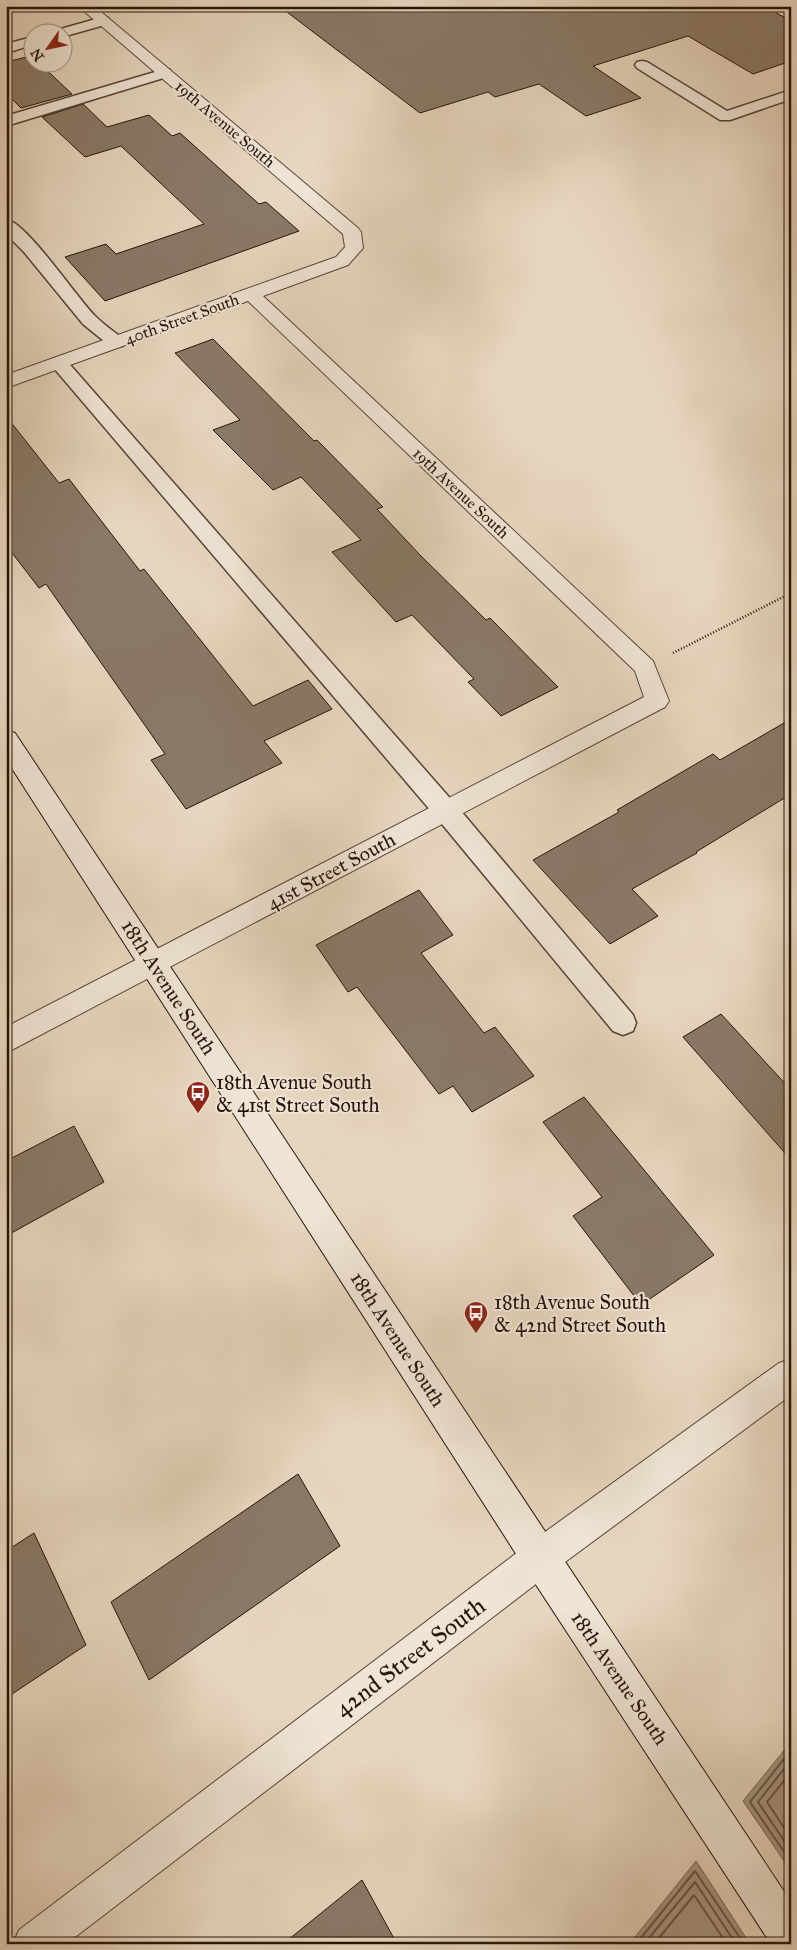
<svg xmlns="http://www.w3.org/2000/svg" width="797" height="1950" font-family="'IM FELL Great Primer',serif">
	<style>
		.water { fill: #a59481; stroke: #726151 }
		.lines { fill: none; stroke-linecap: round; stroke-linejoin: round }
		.shore { stroke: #665446; stroke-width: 2 }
		.building { fill: #8a7968; stroke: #26140a }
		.lane-casing { stroke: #564437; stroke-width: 3 }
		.street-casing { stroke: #564437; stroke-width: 2 }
		.secondary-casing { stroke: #26140a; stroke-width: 2 }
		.path { stroke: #26140a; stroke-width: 2.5; stroke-dasharray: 1 2; stroke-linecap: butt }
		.lane { fill: #efe4d5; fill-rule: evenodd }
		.street { fill: #efe4d5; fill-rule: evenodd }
		.secondary { fill: #efe4d5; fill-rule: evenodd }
		.labels { text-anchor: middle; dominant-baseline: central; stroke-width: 4; stroke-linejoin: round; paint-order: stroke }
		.far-street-label { font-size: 16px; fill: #26140a; stroke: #efe4d5 }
		.street-label { font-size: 20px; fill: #26140a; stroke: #efe4d5 }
		.poi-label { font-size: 20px; fill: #26140a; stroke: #efe4d5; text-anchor: start }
		.near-street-label { font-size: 24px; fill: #26140a; stroke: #efe4d5 }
	</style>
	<rect width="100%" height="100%" fill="#e7d6bf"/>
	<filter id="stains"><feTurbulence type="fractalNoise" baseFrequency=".004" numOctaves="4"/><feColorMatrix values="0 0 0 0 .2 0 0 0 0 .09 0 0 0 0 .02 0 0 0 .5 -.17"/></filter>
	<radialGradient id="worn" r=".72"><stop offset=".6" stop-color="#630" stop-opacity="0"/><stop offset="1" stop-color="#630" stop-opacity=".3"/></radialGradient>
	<g class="water">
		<polygon points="791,1742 791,1871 743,1801"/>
		<polygon points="696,1861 750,1944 631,1944 631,1942"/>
	</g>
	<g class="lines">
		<g class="shore">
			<polyline points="791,1750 750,1802 791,1862"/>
			<polyline points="791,1760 758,1802 791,1851"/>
			<polyline points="791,1772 767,1802 791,1838"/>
			<polyline points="636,1944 695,1871 744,1944"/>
			<polyline points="644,1944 695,1882 736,1944"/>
			<polyline points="654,1944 694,1895 727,1944"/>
		</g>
	</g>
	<g class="building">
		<polygon points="279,6 764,6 791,21 791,61 753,74 688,36 593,66 641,98 586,116 539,84 495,97 488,92 420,113"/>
		<polygon points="31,56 32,62 38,62 72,94 21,108 6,93 6,62"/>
		<polygon points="83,104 107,127 149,115 172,136 180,133 259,204 266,202 299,231 105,301 65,257 106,244 116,254 204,224 121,146 85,157 42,117"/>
		<polygon points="213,339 314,441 317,440 383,507 377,509 420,555 486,620 490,618 558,687 501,716 468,682 474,679 412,615 396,622 332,552 361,540 301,477 273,490 213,430 240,420 175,353"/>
		<polygon points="6,416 59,483 69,479 140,571 144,569 253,706 308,680 332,709 264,741 282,763 186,809 151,760 165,754 46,584 39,588 6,545"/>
		<polygon points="791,719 791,794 696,852 697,853 632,889 658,916 610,944 533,860 619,812 617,810 713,754 720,760"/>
		<polygon points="419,890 453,935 421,953 484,1033 495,1027 534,1076 472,1112 453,1086 439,1094 357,987 348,992 316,945"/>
		<polygon points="721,1014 791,1090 791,1160 683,1037"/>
		<polygon points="584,1097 714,1255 641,1305 573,1216 602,1197 543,1122"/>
		<polygon points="74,1126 104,1182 6,1236 6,1161"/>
		<polygon points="298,1474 340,1546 149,1680 111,1602"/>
		<polygon points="34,1533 86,1645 6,1698 6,1551"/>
		<polygon points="362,1880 397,1944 283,1944"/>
	</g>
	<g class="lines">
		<g class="lane-casing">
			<g id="lane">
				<polygon points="103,17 108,18 110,21 108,24 62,37 62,32 55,32 57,30"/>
				<polygon points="32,37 32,45 6,53 6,44"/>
				<polygon points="642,61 647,62 727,111 791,90 791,99 730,120 720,120 637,68 635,65 637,62"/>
				<polygon points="165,69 170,70 172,73 170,76 6,126 6,116"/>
				<path d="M6,219c22,5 70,78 89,97 8,8 18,15 27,22l3,4 -3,4 -6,1 -6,-1 -27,-22 -59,-72 -18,-18z"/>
				<polygon points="59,357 65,359 455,804 633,1015 636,1023 633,1031 623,1035 613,1031 437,818 53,367 50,363 53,359"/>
			</g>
		</g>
		<g class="street-casing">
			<g id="street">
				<polygon points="78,6 94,6 358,228 361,232 363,248 348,265 263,296 653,661 669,701 665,707 6,1053 6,1027 644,697 635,671 248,301 6,388 6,375 336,257 345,247 343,234"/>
				<polygon points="791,1359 791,1395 553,1571 66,1944 13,1944 19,1930 527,1545 779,1363"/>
			</g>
		</g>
		<g class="secondary-casing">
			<polygon id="secondary" points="6,730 15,733 791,1902 791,1944 771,1944 527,1571 6,759"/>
		</g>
		<polyline class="path" points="673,653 791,593"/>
		<use href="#lane" class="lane"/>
		<use href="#street" class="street"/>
		<use href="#secondary" class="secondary"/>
	</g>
	<defs>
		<g id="bus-pin" transform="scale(1.25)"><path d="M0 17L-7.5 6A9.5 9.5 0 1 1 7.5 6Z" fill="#8f2418" stroke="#efe4d5"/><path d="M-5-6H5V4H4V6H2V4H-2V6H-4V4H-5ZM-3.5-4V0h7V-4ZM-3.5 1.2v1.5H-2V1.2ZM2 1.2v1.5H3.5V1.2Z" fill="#fff"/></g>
	</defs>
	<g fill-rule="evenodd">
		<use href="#bus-pin" x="198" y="1093"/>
		<use href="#bus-pin" x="476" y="1313"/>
	</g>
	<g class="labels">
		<g class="far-street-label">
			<text transform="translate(225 124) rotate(40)">19th Avenue South</text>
			<text transform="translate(182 319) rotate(-20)">40th Street South</text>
			<text transform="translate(461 493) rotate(43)">19th Avenue South</text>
		</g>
		<g class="street-label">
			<text transform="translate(331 871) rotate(-28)">41st Street South</text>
			<text transform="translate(169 987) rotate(57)">18th Avenue South</text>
			<text transform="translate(398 1339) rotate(57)">18th Avenue South</text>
			<text transform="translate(620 1678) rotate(56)">18th Avenue South</text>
		</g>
		<g class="poi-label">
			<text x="216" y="1082">18th Avenue South<tspan x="216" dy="23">&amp; 41st Street South</tspan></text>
			<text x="494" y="1302">18th Avenue South<tspan x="494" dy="23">&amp; 42nd Street South</tspan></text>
		</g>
		<g class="near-street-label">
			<text transform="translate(410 1657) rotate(-37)">42nd Street South</text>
		</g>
	</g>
	<rect width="797" height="1950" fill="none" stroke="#e7d6bf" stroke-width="25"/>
	<rect x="8" y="8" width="782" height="1935" fill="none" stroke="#26140a" stroke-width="2.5"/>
	<rect x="12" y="12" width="772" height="1925" fill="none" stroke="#26140a"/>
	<g transform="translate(48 48) rotate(237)"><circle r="24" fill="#efe4d5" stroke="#9f9184"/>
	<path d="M0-4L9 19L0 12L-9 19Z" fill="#8f2418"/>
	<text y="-8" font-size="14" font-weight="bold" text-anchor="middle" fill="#26140a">N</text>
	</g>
	<rect width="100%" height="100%" filter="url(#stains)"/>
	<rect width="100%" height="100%" fill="url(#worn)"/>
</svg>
